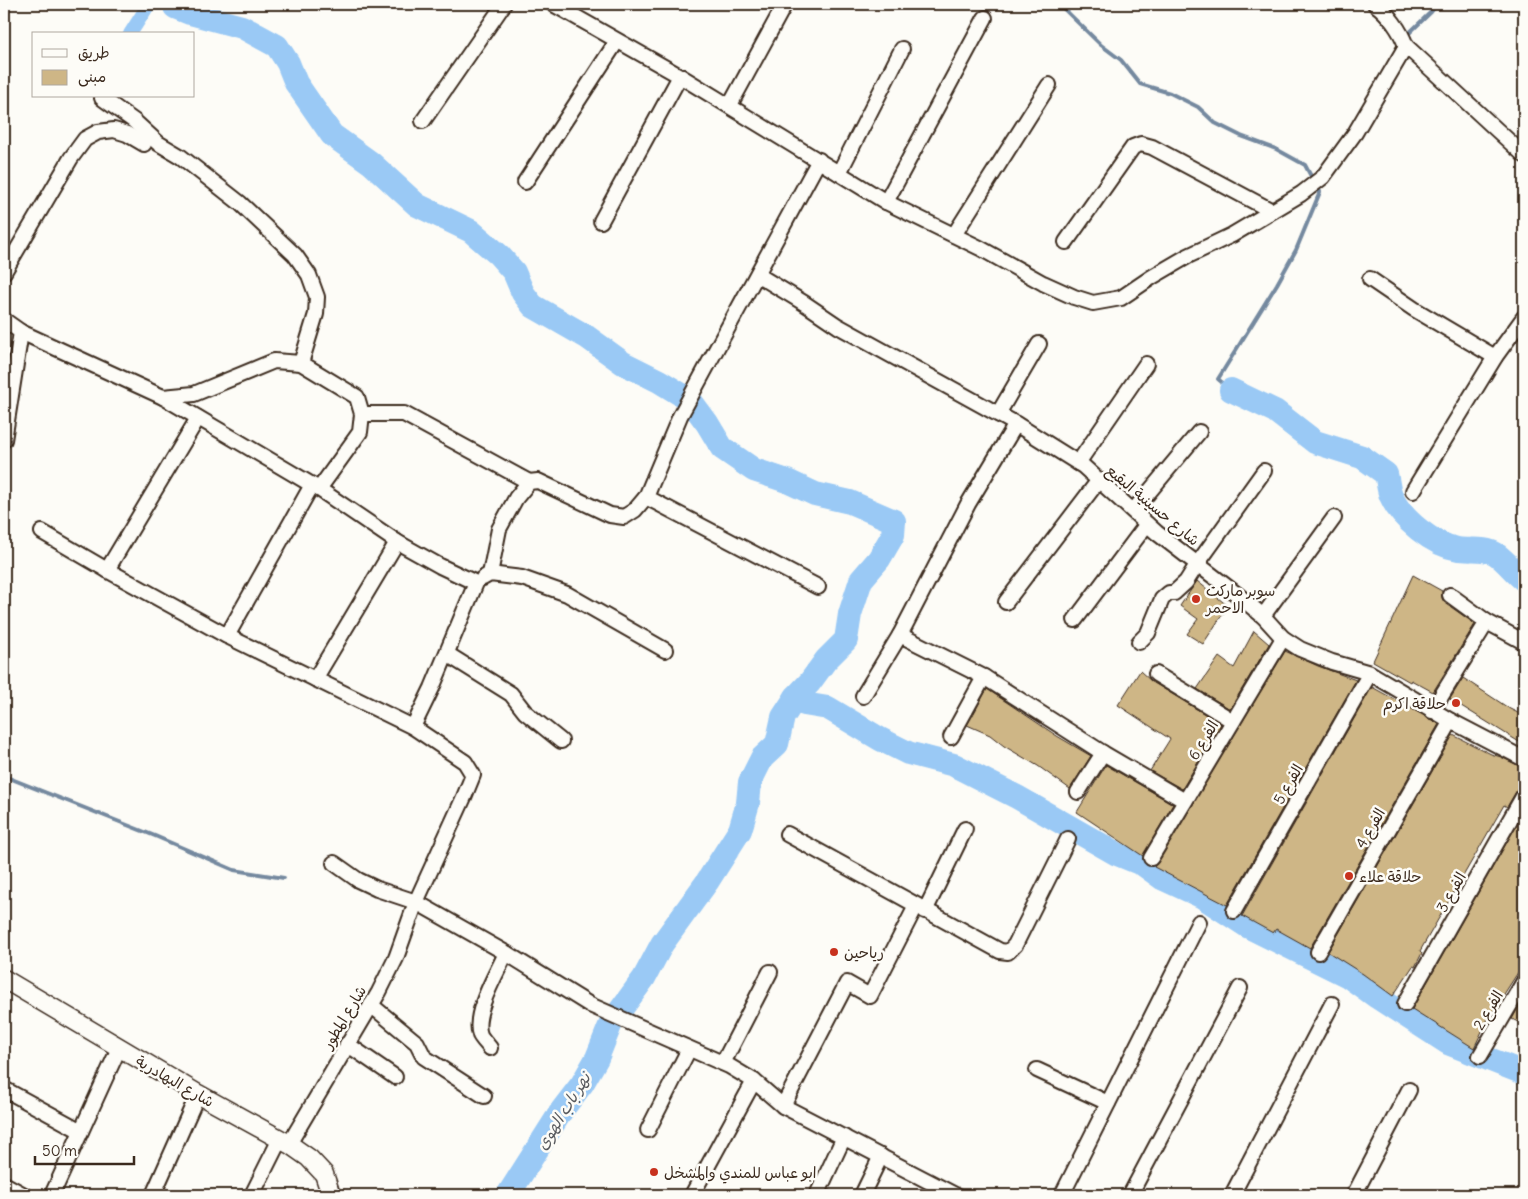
<svg xmlns="http://www.w3.org/2000/svg" width="1528" height="1199" font-family="Delius,'Playpen Sans Arabic',sans-serif">
	<style>
		.lines { fill: none; stroke-linecap: round; stroke-linejoin: round }
		.stream { stroke: #74899f; stroke-width: 4 }
		.canal { stroke: #9ac9f5; stroke-width: 14 }
		.river { stroke: #9ac9f5; stroke-width: 24 }
		.building { fill: #ceb686; stroke: #3b2a1e }
		.minor-casing { stroke: #3b2a1e; stroke-width: 18 }
		.major-casing { stroke: #3b2a1e; stroke-width: 21 }
		.minor { stroke: #fdfcf7; stroke-width: 14 }
		.major { stroke: #fdfcf7; stroke-width: 18 }
		.poi-dot { fill: #c8321e; stroke: #fdfcf7; stroke-width: 2 }
		.labels { text-anchor: middle; dominant-baseline: central; stroke-width: 5; stroke-linejoin: round; paint-order: stroke }
		.street-label { font-size: 15px; fill: #3b2a1e; stroke: #fdfcf7 }
		.poi-label { font-size: 15px; fill: #3b2a1e; stroke: #fdfcf7; text-anchor: start }
		.water-label { font-size: 16px; font-style: italic; fill: #585a5e; stroke: #fdfcf7 }
	</style>
	<rect width="100%" height="100%" fill="#fdfcf7"/>
	<filter id="ink" filterUnits="userSpaceOnUse"><feTurbulence type="fractalNoise" baseFrequency=".02" numOctaves="2"/><feDisplacementMap in="SourceGraphic" scale="10" xChannelSelector="R" yChannelSelector="G"/><feConvolveMatrix kernelMatrix="1 2 1 2 8 2 1 2 1" color-interpolation-filters="sRGB"/></filter>
	<g filter="url(#ink)">
		<g class="lines">
			<g class="stream">
				<polyline points="1059,4 1101,45 1121,60 1140,84 1170,93 1198,107 1215,123 1241,136 1276,149 1305,165 1313,180"/>
				<polyline points="1405,37 1431,12 1437,4"/>
				<polyline points="1231,390 1218,379 1277,284 1296,250 1320,192 1317,186"/>
				<polyline points="4,776 155,836 234,870 284,878"/>
			</g>
			<polyline class="canal" points="130,34 149,4"/>
			<g class="river">
				<polyline points="174,4 175,7 190,13 242,27 277,46 288,63 296,83 332,135 371,163 417,205 471,231 499,255 514,272 523,293 533,306 587,337 623,363 659,381 690,400 707,423 722,448 754,470 787,481 815,494 850,502 894,521 893,535 879,559 861,580 850,614 846,640 826,660 810,682 796,697 804,704 828,708 880,739 908,753 954,765 1017,797 1117,854 1144,865 1162,878 1201,896 1247,926 1348,976 1377,997 1448,1043 1524,1073"/>
				<path d="M1231,390l44,21 40,31 47,15 24,17c2,7 2,15 5,22 10,23 42,49 67,53 13,2 26,-2 38,5 10,7 18,18 28,26"/>
				<polyline points="508,1195 562,1110 582,1084 597,1058 611,1023 644,978 662,944 707,882 740,830 748,803 750,782 762,758 777,744 783,717 796,697"/>
			</g>
		</g>
		<g class="building">
			<polygon points="1413,575 1442,591 1442,598 1444,602 1475,624 1433,692 1411,680 1410,682 1373,661"/>
			<polygon points="1197,581 1228,606 1203,644 1187,634 1198,619 1180,606"/>
			<polygon points="1254,631 1269,644 1230,709 1197,689 1219,657 1234,668"/>
			<polygon points="1285,651 1318,666 1356,680 1227,905 1154,867 1158,862"/>
			<polygon points="1140,671 1151,681 1221,724 1182,789 1150,771 1170,739 1118,705"/>
			<polygon points="1463,678 1510,709 1524,716 1524,745 1450,699"/>
			<polygon points="1372,687 1439,724 1310,948 1276,929 1273,933 1242,916"/>
			<polygon points="987,689 1057,736 1091,756 1070,789 1038,766 1004,746 990,735 967,725"/>
			<polygon points="1453,735 1491,754 1501,757 1524,768 1524,786 1517,790 1507,807 1504,805 1420,951 1422,953 1415,967 1413,966 1393,996 1363,974 1328,952"/>
			<polygon points="1106,765 1173,804 1143,856 1077,812"/>
			<polygon points="1524,812 1524,963 1488,1019 1474,1048 1412,1009"/>
			<polygon points="1524,998 1524,1025 1512,1019"/>
		</g>
		<g class="lines">
			<g class="minor-casing">
				<g id="minor">
					<polyline points="553,4 680,76 886,202 980,248 1043,283 1074,297 1093,303 1121,298 1152,277 1188,256 1232,235 1301,194 1323,177 1355,133 1406,46"/>
					<path d="M1375,4c13,9 26,27 31,42l118,109"/>
					<polyline points="102,98 134,121 158,143 180,156 240,203 295,255 309,275 317,297 316,314 301,363"/>
					<polyline points="730,105 785,4"/>
					<polyline points="423,121 504,4"/>
					<polyline points="839,173 902,49"/>
					<polyline points="525,182 617,41"/>
					<polyline points="886,202 985,18"/>
					<polyline points="601,221 680,76"/>
					<polyline points="954,235 1049,85"/>
					<polyline points="1066,242 1133,147 1141,144 1152,147 1272,211"/>
					<polyline points="4,272 71,158 85,139 98,132 114,130 127,134 144,144"/>
					<polyline points="758,275 804,303 838,326 1016,424 1083,466 1157,533 1239,596 1263,616 1283,638 1300,649 1332,662 1370,673 1451,721 1524,759"/>
					<polyline points="1370,279 1414,309 1495,357"/>
					<polyline points="4,320 21,332 163,397 194,394 274,361 301,363 357,397 362,414 360,432 319,489"/>
					<polyline points="163,397 319,489 397,542 440,566 476,583 432,688 413,727 465,762 473,775 464,797 416,902 396,958 379,992 289,1144"/>
					<polyline points="362,414 404,414 529,482"/>
					<polyline points="998,414 1039,344"/>
					<polyline points="4,440 21,332"/>
					<polyline points="1078,463 1146,364"/>
					<polyline points="1413,491 1495,357 1524,317"/>
					<polyline points="646,497 818,587"/>
					<polyline points="1134,510 1199,432"/>
					<polyline points="42,532 107,570 227,636 413,727"/>
					<polyline points="107,570 198,418"/>
					<polyline points="490,574 499,529 516,498 529,482 538,481 610,515 624,517 635,510 646,497 680,416 819,160"/>
					<polyline points="483,578 490,574 522,578 567,594 665,650"/>
					<polyline points="1450,595 1487,622 1524,642"/>
					<polyline points="1006,602 1099,480"/>
					<polyline points="1263,616 1334,518"/>
					<polyline points="1075,620 1147,524"/>
					<polyline points="900,635 968,504 1016,424"/>
					<polyline points="227,636 312,485"/>
					<polyline points="1139,642 1148,633 1162,599 1169,593 1174,593 1186,582 1198,563 1264,471"/>
					<polyline points="447,654 511,694 525,712 561,741"/>
					<polyline points="1156,674 1233,721"/>
					<polyline points="315,679 397,542"/>
					<polyline points="863,696 900,635 984,677 1103,753 1185,801"/>
					<polyline points="1432,711 1487,622"/>
					<polyline points="951,737 984,677"/>
					<polyline points="1078,792 1103,753"/>
					<polyline points="787,834 1000,951 1008,952 1015,945 1068,839"/>
					<polyline points="1151,858 1283,638"/>
					<polyline points="334,863 358,880 377,889 416,902 506,953 590,1005 729,1066 754,1081 783,1106 955,1195"/>
					<polyline points="925,911 965,829"/>
					<polyline points="1234,911 1370,673"/>
					<polyline points="1318,952 1451,721"/>
					<polyline points="1405,1004 1524,795"/>
					<polyline points="371,1005 417,1043 424,1057 484,1096"/>
					<polyline points="347,1044 395,1077"/>
					<path d="M490,1048c-3,-4 -8,-9 -10,-13 -8,-21 17,-62 26,-82"/>
					<polyline points="1480,1056 1524,981"/>
					<polyline points="723,1063 770,972"/>
					<polyline points="1037,1070 1108,1103"/>
					<polyline points="4,1089 81,1131"/>
					<polyline points="783,1106 847,983 870,996 916,906"/>
					<polyline points="648,1130 689,1049"/>
					<polyline points="4,1184 24,1195"/>
					<polyline points="52,1195 119,1048"/>
					<polyline points="153,1195 198,1094"/>
					<polyline points="252,1195 280,1139"/>
					<polyline points="692,1195 754,1081"/>
					<polyline points="817,1195 844,1137"/>
					<polyline points="862,1195 881,1156"/>
					<polyline points="1062,1195 1199,922"/>
					<polyline points="1130,1195 1240,988"/>
					<polyline points="1232,1195 1332,1004"/>
					<polyline points="1354,1195 1409,1090"/>
				</g>
			</g>
			<g class="major-casing">
				<polyline id="major" points="4,979 198,1094 289,1144 309,1158 324,1174 331,1195"/>
			</g>
			<use href="#minor" class="minor"/>
			<use href="#major" class="major"/>
		</g>
	</g>
	<g class="poi-dot">
		<circle cx="1196" cy="599" r="5"/>
		<circle cx="1456" cy="703" r="5"/>
		<circle cx="1349" cy="876" r="5"/>
		<circle cx="834" cy="952" r="5"/>
		<circle cx="654" cy="1172" r="5"/>
	</g>
	<g class="labels">
		<g class="street-label">
			<text transform="translate(1153 505) rotate(40)">شارع حسينية البقيع</text>
			<text transform="translate(1203 740) rotate(-59)">الفرع 6</text>
			<text transform="translate(1288 784) rotate(-60)">الفرع 5</text>
			<text transform="translate(1370 828) rotate(-60)">الفرع 4</text>
			<text transform="translate(1451 892) rotate(-60)">الفرع 3</text>
			<text transform="translate(1488 1010) rotate(-59)">الفرع 2</text>
			<text transform="translate(344 1017) rotate(-59)">شارع المطور</text>
			<text transform="translate(175 1081) rotate(30)">شارع البهادرية</text>
		</g>
		<g class="poi-label">
			<text x="1206" y="590">سوبر ماركت<tspan x="1206" dy="17">الاحمر</tspan></text>
			<text x="1446" y="703" text-anchor="end">حلاقة اكرم</text>
			<text x="1359" y="876">حلاقة علاء</text>
			<text x="844" y="952">رياحين</text>
			<text x="664" y="1172">ابو عباس للمندي والمشخل</text>
		</g>
		<g class="water-label">
			<text transform="translate(563 1111) rotate(-58)">نهر باب الهوى</text>
		</g>
	</g>
	<rect width="1528" height="1199" fill="none" stroke="#fdfcf7" stroke-width="20"/>
	<rect x="10" y="10" width="1508" height="1179" fill="none" stroke="#3b2a1e" stroke-width="2" filter="url(#ink)"/>
	<rect x="32" y="32" width="162" height="65" fill="#fdfcf7" stroke="#afa8a0"/>
	<rect x="42" y="49" width="25" height="8" fill="#fdfcf7" stroke="#afa8a0"/>
	<text x="78" y="58" font-size="15" fill="#3b2a1e">طريق</text>
	<rect x="42" y="70" width="25" height="15" fill="#ceb686" stroke="#afa8a0"/>
	<text x="78" y="82" font-size="15" fill="#3b2a1e">مبنى</text>
	<path d="M35 1156v8h99v-8" fill="none" stroke="#3b2a1e" stroke-width="2.5"/>
	<text x="42" y="1156" font-size="15" fill="#3b2a1e" stroke="#fdfcf7" stroke-width="4" paint-order="stroke">50 m</text>
</svg>
